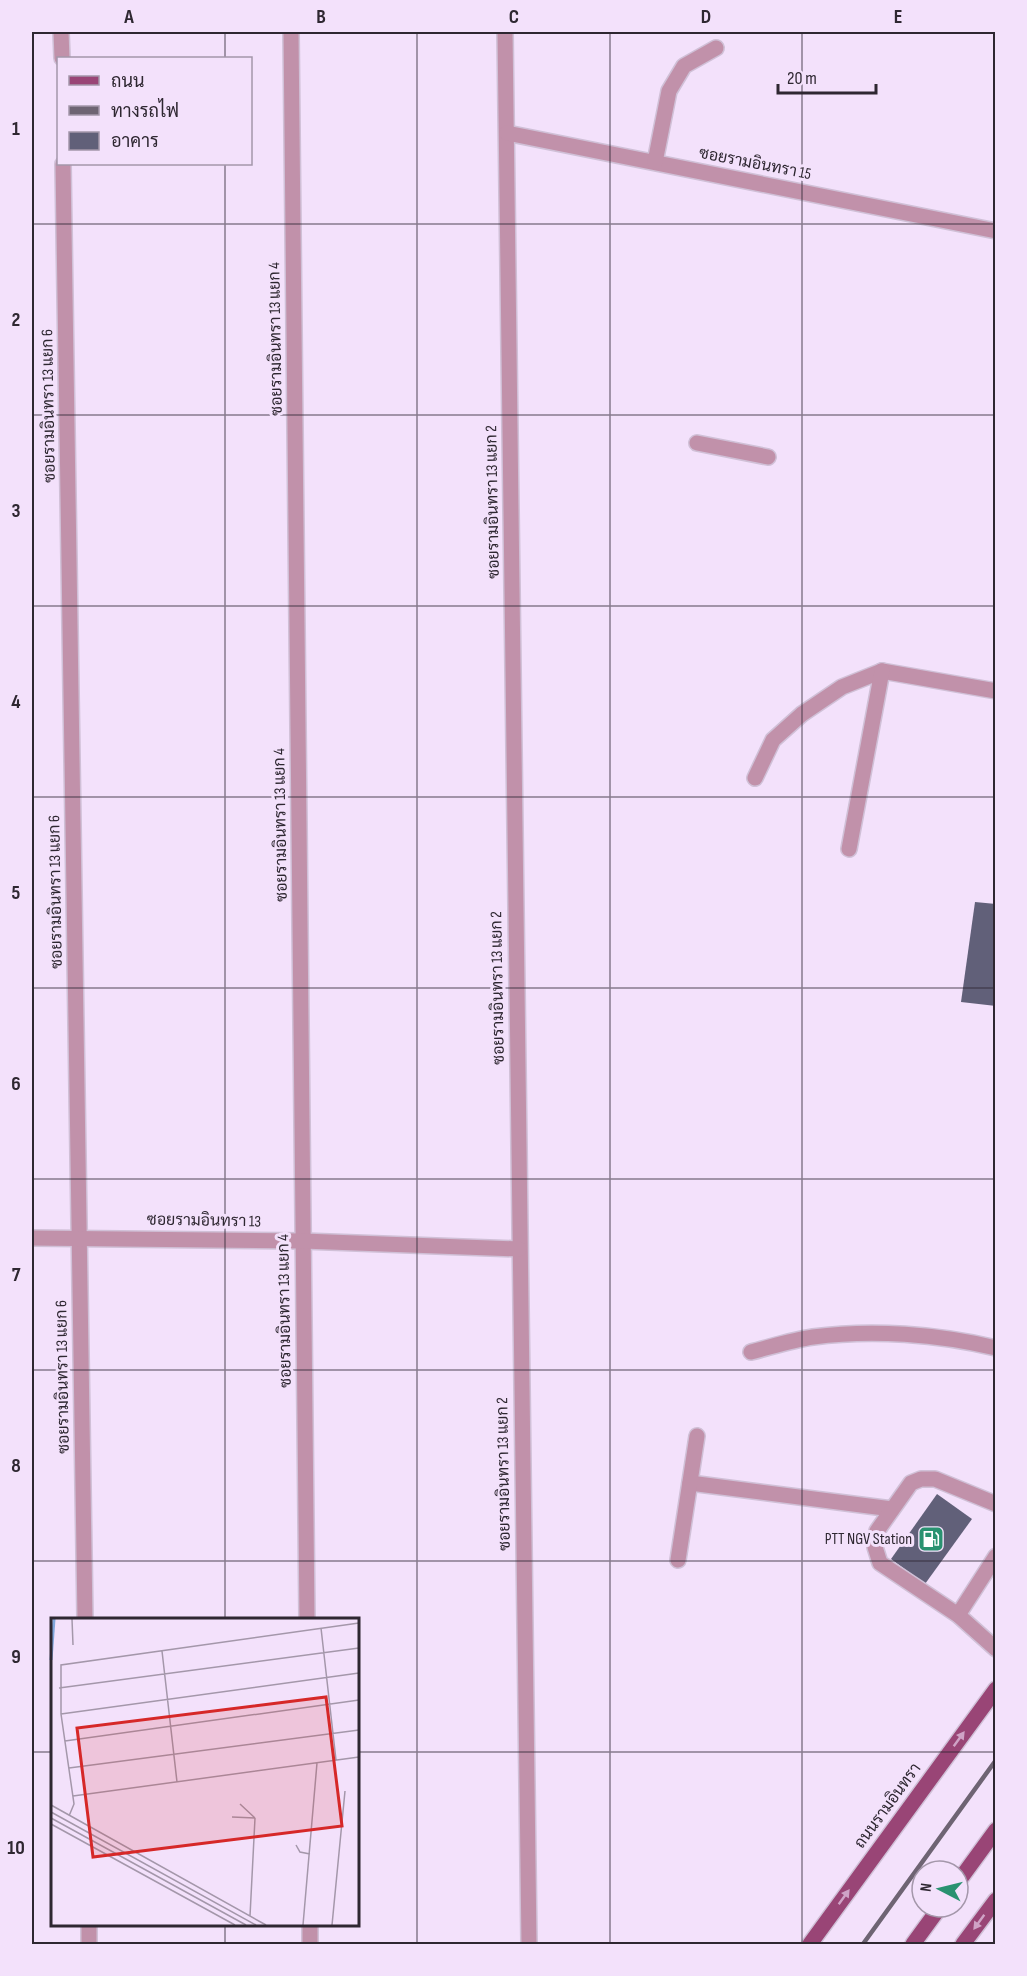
<svg xmlns="http://www.w3.org/2000/svg" width="1027" height="1976" font-family="'Sofia Sans Condensed',Sarabun,sans-serif">
	<style>
		.building { fill: #616079 }
		.lines { fill: none; stroke-linecap: round; stroke-linejoin: round }
		.minor-casing { stroke: #d0c0d7; stroke-width: 18 }
		.major-casing { stroke: #d0c0d7; stroke-width: 18 }
		.minor { stroke: #c191aa; stroke-width: 15 }
		.major { stroke: #994576; stroke-width: 15 }
		.rail { stroke: #6e6473; stroke-width: 4.5 }
		.oneway { fill: #cfa3c6 }
		.grid { fill: none; stroke: #2e2731; stroke-width: 1.5; stroke-opacity: 0.55 }
		.labels { text-anchor: middle; dominant-baseline: central; stroke-width: 6; stroke-linejoin: round; paint-order: stroke }
		.street-label { font-size: 16px; fill: #2e2731; stroke: #f3e1fb }
		.poi-label { font-size: 16px; fill: #2e2731; stroke: #f3e1fb; text-anchor: end }
		.inset-river { fill: none; stroke: #80a7dc; stroke-width: 3 }
		.inset-road { fill: none; stroke: #a497aa; stroke-width: 1.5 }
		.view { fill: #d62828; fill-opacity: 0.15; stroke: #d62828; stroke-width: 3 }
		.inset-edge { fill: none; stroke: #2e2731; stroke-width: 3 }
		.neatline { fill: none; stroke: #2e2731; stroke-width: 2 }
		.grid-label { font-size: 20px; text-anchor: middle; font-weight: bold; fill: #2e2731 }
	</style>
	<rect width="100%" height="100%" fill="#f3e1fb"/>
	<g class="building">
		<polygon points="975,902 996,904 996,1006 961,1002"/>
		<polygon points="937,1494 972,1519 925,1584 891,1559"/>
	</g>
	<g class="lines">
		<g class="minor-casing">
			<g id="minor">
				<polyline points="61,32 62,58"/>
				<polyline points="291,32 307,1619"/>
				<polyline points="505,32 529,1944"/>
				<polyline points="507,133 996,231"/>
				<polyline points="655,162 669,91 684,66 716,48"/>
				<polyline points="63,164 85,1619"/>
				<polyline points="697,443 768,457"/>
				<polyline points="882,671 996,691"/>
				<polyline points="755,778 773,740 802,714 842,687 882,671"/>
				<polyline points="849,849 882,671"/>
				<polyline points="32,1238 303,1241 519,1249"/>
				<path d="M751,1352c20,-5 41,-12 62,-15 59,-8 125,-3 183,11"/>
				<polyline points="690,1483 892,1509"/>
				<polyline points="996,1504 935,1479 921,1479 911,1483 877,1531 875,1547 880,1563 958,1615 996,1649"/>
				<polyline points="678,1560 697,1436"/>
				<polyline points="958,1615 996,1556"/>
				<polyline points="89,1924 89,1944"/>
				<polyline points="310,1924 310,1944"/>
			</g>
		</g>
		<g class="major-casing">
			<g id="major">
				<polyline points="958,1882 996,1830"/>
				<polyline points="810,1944 996,1689"/>
				<polyline points="913,1944 940,1907"/>
				<polyline points="963,1944 996,1900"/>
			</g>
		</g>
		<use href="#minor" class="minor"/>
		<use href="#major" class="major"/>
		<polyline class="rail" points="863,1944 996,1760"/>
	</g>
	<defs><path id="oneway-solid" d="M-6-.8H1V-3.2L6.5 0L1 3.2V.8H-6Z" transform="scale(1.5)"/></defs>
	<g class="oneway">
		<use href="#oneway-solid" transform="translate(959 1739) rotate(-54)"/>
		<use href="#oneway-solid" transform="translate(844 1897) rotate(-54)"/>
		<use href="#oneway-solid" transform="translate(979 1922) rotate(126)"/>
	</g>
	<path class="grid" d="M225,32v26M417,32v1912M610,32v1912M802,32v1912M225,164v1455M32,224h964M32,415h964M32,606h964M32,797h964M32,988h964M32,1179h964M32,1370h964M32,1561h964M32,1752h20M357,1752h639M225,1924v20"/>
	<defs>
		<g id="fuel-square" transform="scale(1.35)"><rect x="-9" y="-9" width="18" height="18" rx="4" fill="#299270" stroke="#f3e1fb"/><path d="M-5.5-6h7V0h2V4h1.3V-2.5L3-4.5l.8-.8L6-3V5H2.5V1h-1V6h-7ZM-4.2-4.7v3.2H.2V-4.7Z" fill="#fff"/></g>
	</defs>
	<g fill-rule="evenodd">
		<use href="#fuel-square" x="931" y="1539"/>
	</g>
	<g class="labels">
		<g class="street-label">
			<text transform="translate(755 164) rotate(11)">ซอยรามอินทรา 15</text>
			<text transform="translate(276 339) rotate(-91)">ซอยรามอินทรา 13 แยก 4</text>
			<text transform="translate(49 406) rotate(-91)">ซอยรามอินทรา 13 แยก 6</text>
			<text transform="translate(493 502) rotate(-91)">ซอยรามอินทรา 13 แยก 2</text>
			<text transform="translate(281 825) rotate(-91)">ซอยรามอินทรา 13 แยก 4</text>
			<text transform="translate(56 892) rotate(-91)">ซอยรามอินทรา 13 แยก 6</text>
			<text transform="translate(498 988) rotate(-91)">ซอยรามอินทรา 13 แยก 2</text>
			<text transform="translate(204 1221) rotate(1)">ซอยรามอินทรา 13</text>
			<text transform="translate(285 1311) rotate(-91)">ซอยรามอินทรา 13 แยก 4</text>
			<text transform="translate(63 1377) rotate(-91)">ซอยรามอินทรา 13 แยก 6</text>
			<text transform="translate(504 1474) rotate(-91)">ซอยรามอินทรา 13 แยก 2</text>
			<text transform="translate(888 1806) rotate(-54)">ถนนรามอินทรา</text>
		</g>
		<g class="poi-label">
			<text x="912" y="1539">PTT NGV Station</text>
		</g>
	</g>
	<g transform="translate(51 1618)">
		<rect width="308" height="308" fill="#f3e1fb"/>
		<path class="inset-river" d="M0,42l3,-41"/>
		<path class="inset-road" d="M21,1l1,26M270,10l15,132M111,33l15,131M8,70l300,-40M10,96l298,-41M14,123l294,-41M18,150l290,-38M22,178l286,-39M189,186l15,14M0,187l215,120M0,194l205,113M18,198l5,-12 -13,-90v-49l298,-42M181,199l23,1M0,200l195,107M0,206l184,101M245,227l4,7 10,2M199,298l5,-98M252,307l14,-162M281,307l13,-134"/>
		<path class="view" d="M275,79l16,129 -249,31 -16,-129z"/>
		<rect width="308" height="308" class="inset-edge"/>
	</g>
	<rect width="1027" height="1976" fill="none" stroke="#f3e1fb" stroke-width="66"/>
	<rect x="57" y="57" width="195" height="108" fill="#f3e1fb" stroke="#a497aa" stroke-width="1.5"/>
	<rect x="69" y="76" width="30" height="9" fill="#994576" stroke="#a497aa" stroke-width="1.5"/>
	<text x="111" y="87" font-size="18" fill="#2e2731">ถนน</text>
	<rect x="69" y="106" width="30" height="9" fill="#6e6473" stroke="#a497aa" stroke-width="1.5"/>
	<text x="111" y="117" font-size="18" fill="#2e2731">ทางรถไฟ</text>
	<rect x="69" y="132" width="30" height="18" fill="#616079" stroke="#a497aa" stroke-width="1.5"/>
	<text x="111" y="147" font-size="18" fill="#2e2731">อาคาร</text>
	<g transform="translate(940 1889) rotate(277)"><circle r="28" fill="#f3e1fb" stroke="#a497aa" stroke-width="1.5"/>
	<path d="M0-4.5L10 22L0 15L-10 22Z" fill="#299270"/>
	<text y="-9" font-size="16" font-weight="bold" text-anchor="middle" fill="#2e2731">N</text>
	</g>
	<path d="M778 84v9h98v-9" fill="none" stroke="#2e2731" stroke-width="3"/>
	<text x="787" y="84" font-size="18" fill="#2e2731" stroke="#f3e1fb" stroke-width="4.5" paint-order="stroke">20 m</text>
	<rect x="33" y="33" width="961" height="1910" class="neatline"/>
	<g class="grid-label">
		<text x="129" y="23">A</text>
		<text x="321" y="23">B</text>
		<text x="514" y="23">C</text>
		<text x="706" y="23">D</text>
		<text x="898" y="23">E</text>
		<text x="16" y="135">1</text>
		<text x="16" y="326">2</text>
		<text x="16" y="517">3</text>
		<text x="16" y="708">4</text>
		<text x="16" y="899">5</text>
		<text x="16" y="1090">6</text>
		<text x="16" y="1281">7</text>
		<text x="16" y="1472">8</text>
		<text x="16" y="1663">9</text>
		<text x="16" y="1854">10</text>
	</g>
</svg>
